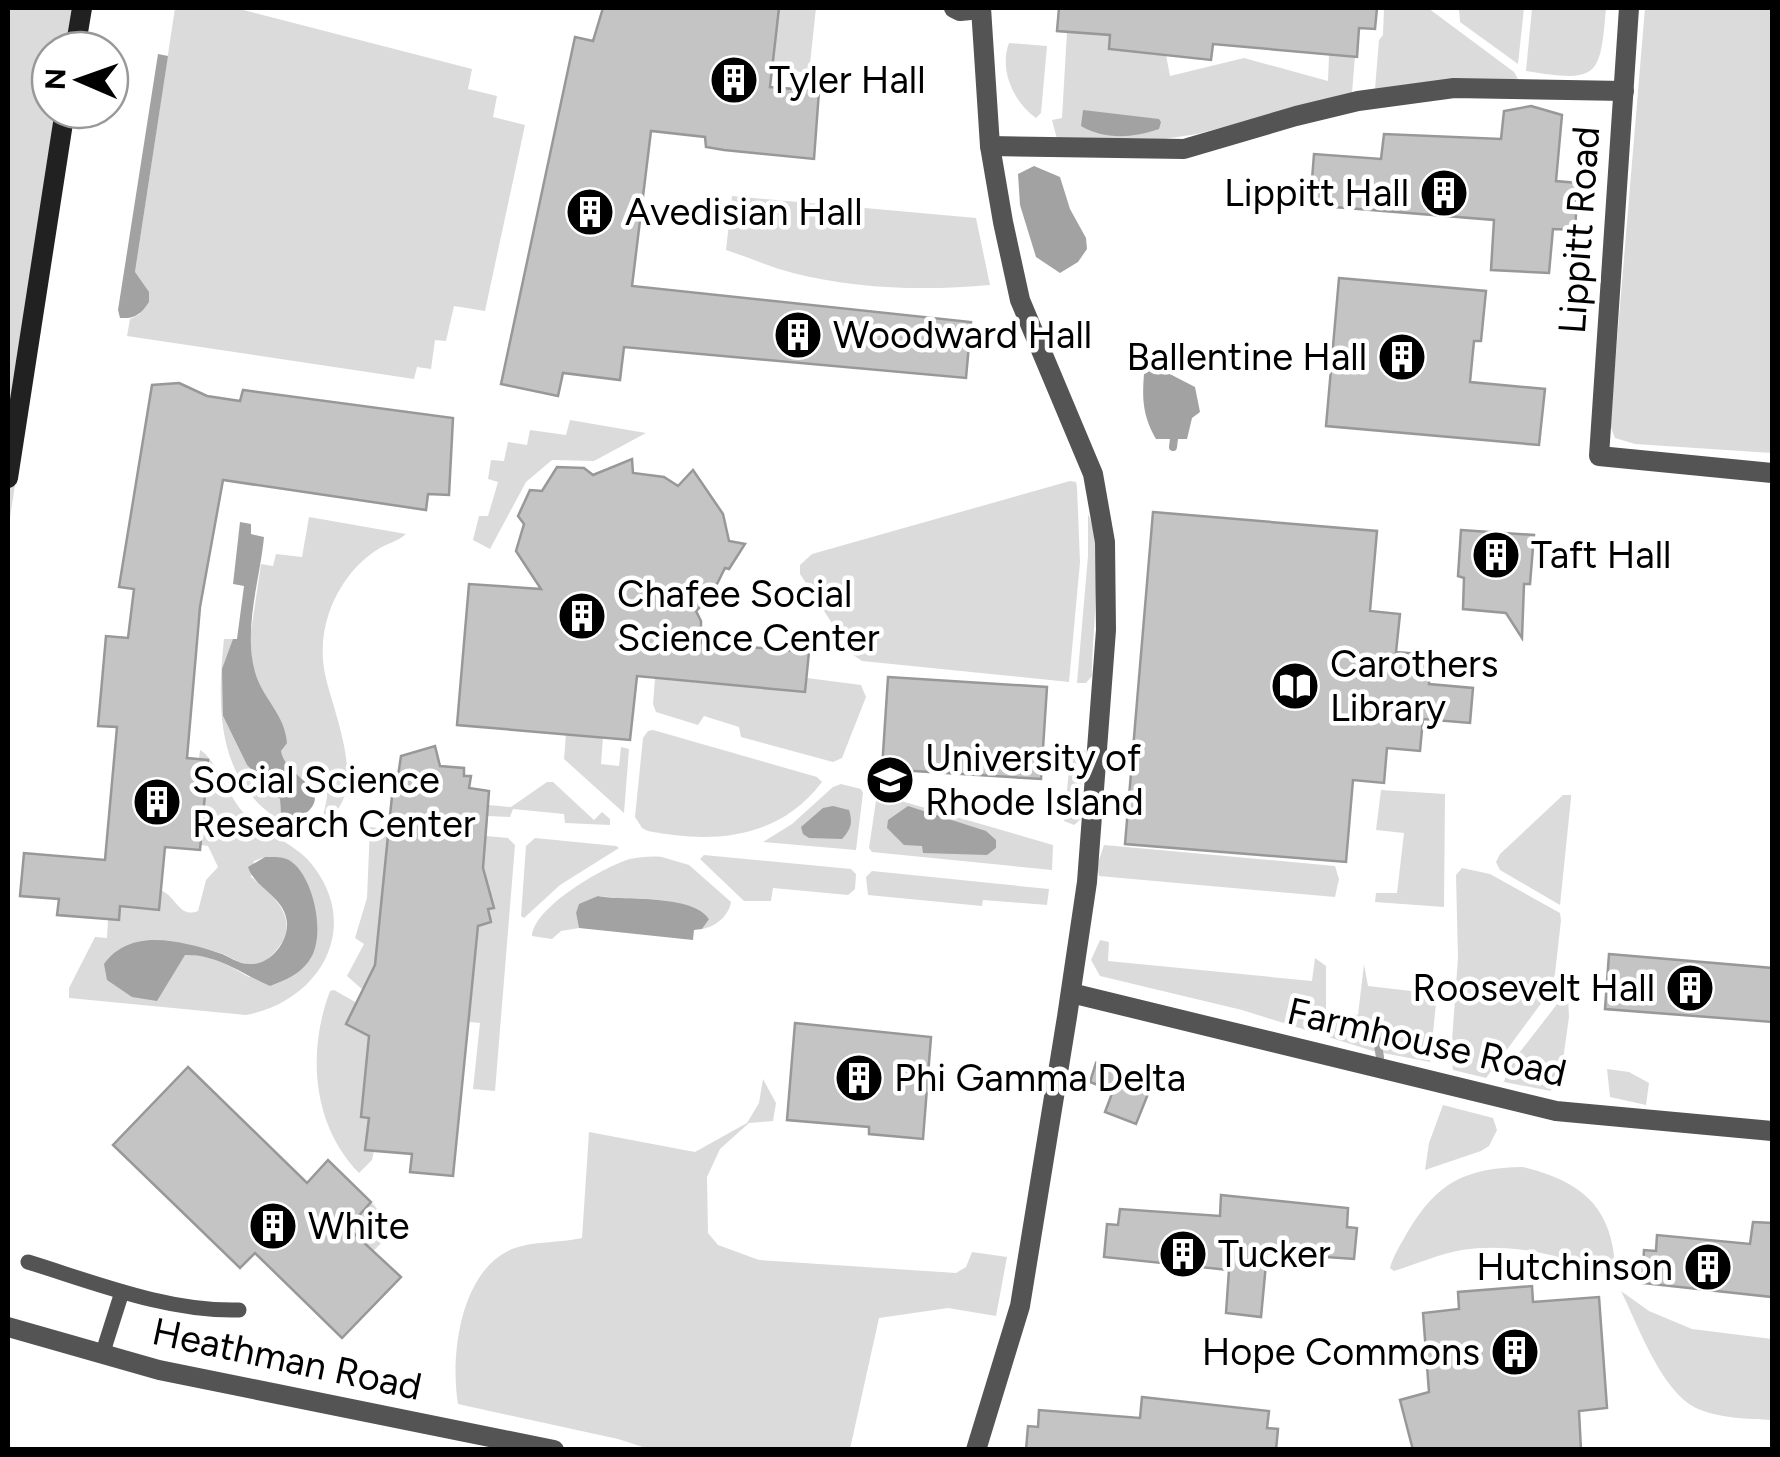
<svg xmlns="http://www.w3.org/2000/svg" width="1780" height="1457" font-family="Figtree,sans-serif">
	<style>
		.green { fill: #dbdbdb; fill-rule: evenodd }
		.water { fill: #a2a2a2 }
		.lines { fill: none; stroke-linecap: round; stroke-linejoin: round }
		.stream { stroke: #a2a2a2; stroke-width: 8 }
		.building { fill: #c4c4c4; stroke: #989898; stroke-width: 2.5 }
		.lane { stroke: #545454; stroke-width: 15 }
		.street { stroke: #545454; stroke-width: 20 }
		.secondary { stroke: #212121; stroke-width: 20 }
		.labels { text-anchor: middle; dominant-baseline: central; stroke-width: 9; stroke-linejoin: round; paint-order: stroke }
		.poi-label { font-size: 38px; fill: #000; stroke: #fff; text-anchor: start }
		.street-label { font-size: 38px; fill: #000; stroke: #fff }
	</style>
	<rect width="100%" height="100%" fill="#fff"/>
	<g class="green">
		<polygon points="8,8 90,8 82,50 50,50 50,110 72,110 8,531"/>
		<polygon points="175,8 236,8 472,69 468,89 497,96 493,117 525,125 485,311 454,306 446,341 435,340 431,369 417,367 414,379 127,336 130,319 140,314 135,272"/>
		<polygon points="779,8 816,8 809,73 772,68"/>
		<polygon points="1384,8 1428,8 1514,72 1518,79 1474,79 1375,89 1379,40 1383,35"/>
		<polygon points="1459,8 1524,8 1518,64 1460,22"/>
		<path d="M1532,8h74c-6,69 -7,75 -80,63z"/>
		<polygon points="1645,8 1772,8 1772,453 1635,444 1615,438 1610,425"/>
		<polygon points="1067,32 1110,35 1110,49 1166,55 1170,76 1244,58 1328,81 1329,55 1355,56 1352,93 1197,134 1151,141 1057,139 1052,120 1062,118"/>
		<path d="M1009,43l38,3 -6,67 -5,5c-23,-16 -37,-49 -27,-75z"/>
		<path d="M732,196l244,22 14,67c-64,6 -135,4 -197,-12 -23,-6 -45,-16 -67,-23z"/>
		<polygon points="570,420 646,433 594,461 552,460 526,482 490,549 473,540 479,516 488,516 498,482 488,479 491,460 504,461 508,442 527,445 530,430 566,435"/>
		<polygon points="1070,481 1076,482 1077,487 1080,562 1069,682 862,661 852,654 800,574 800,565 812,554"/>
		<path d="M1088,514c16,31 4,122 4,162l-6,7h-9l11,-127z"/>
		<path d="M309,517l97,17c-6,6 -17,9 -26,14 -24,14 -42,39 -51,65 -7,20 -8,41 -4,61 9,43 55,141 -19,151l17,-10c6,-20 10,-48 -17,-50l-5,14 -19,-18 -29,-94 -3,-29 11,-74 12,2 3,-12 26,3z"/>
		<path d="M224,639h9l-10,77 24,49 33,34 1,17 -5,2c-60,-41 -59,-114 -52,-179z"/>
		<polygon points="655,678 804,692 807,678 861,685 866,697 842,758 833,762 741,737 739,727 704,716 698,725 656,712 653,704"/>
		<path d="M653,730l164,47 5,5c-43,57 -109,62 -174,49l-6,-3 -7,-11 8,-79 5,-7z"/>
		<polygon points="566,734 603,738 601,764 619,766 621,747 629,749 624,813 564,759"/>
		<polygon points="1071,749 1085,750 1079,807 1082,818 1074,825 1064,821"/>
		<path d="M200,750c15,8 28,45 42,61 21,24 54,31 72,56 48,64 3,135 -68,148l-177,-17v-10l26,-51 12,1 1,-19 11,1 1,-14 38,4 2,-20c16,5 19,29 38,21l8,-31 12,-13 -10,-21 -7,-1 7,-84 -9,-2zM265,857h14l32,102 -62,18c-21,-12 -39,-23 -64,-22l7,-8c11,2 21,3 31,7 10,4 18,11 30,11 11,-1 19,-9 25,-17 23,-28 -5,-55 -27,-71l3,-16z"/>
		<polygon points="547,782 553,782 594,820 602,812 610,819 610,825 565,823 564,814 513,809 510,817 488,816 488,805 511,807"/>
		<polygon points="841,784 861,789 863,793 856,850 763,842 792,824 833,787"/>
		<polygon points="1381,790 1445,794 1444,907 1375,902 1376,893 1397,893 1404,833 1376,830"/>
		<polygon points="877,794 1053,845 1052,870 872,852 869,848"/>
		<polygon points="1563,795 1571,795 1571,798 1560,905 1500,870 1496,862 1500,854"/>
		<polygon points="370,827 388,829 375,975 363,990 347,976 364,944 355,938 367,898"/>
		<polygon points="486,836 508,838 515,845 495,1091 473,1089 480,1023 469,1022 479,926 491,922 488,909 494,907 483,868"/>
		<polygon points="535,838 616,846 619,848 560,885 524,918 521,916 526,846"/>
		<polygon points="1104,845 1335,866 1339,879 1335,897 1099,876 1097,866"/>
		<polygon points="704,855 851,869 856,874 855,889 848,895 773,888 771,901 744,901 700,859"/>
		<path d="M662,857l27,8 42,37c-2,14 -16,25 -29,27l7,-11 -30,-15 -81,-7 -22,17 3,15 -18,3 -9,8 -20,-3c2,-29 71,-69 98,-77 10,-2 21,-3 32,-2z"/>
		<polygon points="1462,868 1490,874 1560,913 1561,920 1555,974 1548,994 1486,1078 1453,1070 1451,1054 1458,958 1456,875"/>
		<polygon points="872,871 1049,889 1047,905 983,900 982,906 868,895 866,877"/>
		<polygon points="1100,940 1109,942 1108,961 1312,981 1315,958 1326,966 1326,1010 1358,1015 1364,964 1368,986 1437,994 1430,1062 1373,1051 1242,1010 1100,976 1091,960"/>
		<path d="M334,990l23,13 -10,21 22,12 -8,80 8,2 -4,32 9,1 -2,9 -13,13c-47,-48 -52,-121 -29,-182z"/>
		<polygon points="1568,996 1569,1017 1560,1081 1552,1080 1551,1091 1504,1082 1509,1066 1561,999"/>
		<polygon points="1607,1069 1629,1072 1649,1083 1646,1105 1610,1097"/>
		<path d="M763,1079l13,24 -3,18 -24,2 -29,26 -13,28 1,56 10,12 41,15 197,13 10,-6 6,-15 35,5 -11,59 -48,-8 -69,10 -29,131h-201l-31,-10 -160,-35c-8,-48 2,-133 54,-155 20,-8 49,-6 70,-11l7,-106 106,20 52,-29 12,-20z"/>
		<polygon points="1443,1105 1493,1118 1497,1130 1489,1146 1481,1151 1425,1170 1429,1143"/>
		<path d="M1523,1167c47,12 81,30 90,81 1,11 4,22 3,32 -46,-24 -101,-38 -154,-30 -23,4 -45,14 -68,21l-4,-3c3,-12 11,-24 17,-35 30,-51 58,-65 116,-66z"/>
		<polygon points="371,1202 395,1229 343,1282 319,1259"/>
		<path d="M1621,1291l28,20 43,18 80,10v81c-23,-1 -55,-2 -76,-12 -35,-17 -58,-83 -75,-117z"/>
	</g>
	<g class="water">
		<path d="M158,54l10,2 -33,216 14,20v10c-8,12 -14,17 -29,16l-2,-8z"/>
		<path d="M1083,110l76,9 2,3 -2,7c-26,9 -55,11 -78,-3z"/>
		<polygon points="1034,166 1060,177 1070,209 1086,238 1087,249 1078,262 1060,273 1036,257 1020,205 1018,174"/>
		<path d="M1153,369l11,2 31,16 5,25 -8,6 -5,21h-31c-13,-23 -14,-39 -12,-65z"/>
		<path d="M240,522l11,2v10l13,3c-4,43 -21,92 -9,135 7,26 30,42 32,71l-6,8c4,28 60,38 19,67l-19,-2 -1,-17 -33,-34 -24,-49 -1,-47 11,-30h4l7,-53 -11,-2z"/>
		<path d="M833,806l16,4c4,13 2,19 -7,29l-33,-1 -6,-4 -2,-7 22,-19z"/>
		<polygon points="908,806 986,831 996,840 996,848 987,855 923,853 922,846 904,845 887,828 888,820"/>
		<path d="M265,857c8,0 16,-1 24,3 25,15 38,77 20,101 -10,14 -24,19 -39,25 -28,-12 -53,-32 -85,-31l-28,46 -25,-4 -25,-17 -3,-16c27,-37 77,-23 115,-11 10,3 19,11 30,11 20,2 39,-21 38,-41 -2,-27 -32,-34 -39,-56z"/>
		<path d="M598,896c28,5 94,-2 111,23l-7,10 -8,1 -1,10 -114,-12 -3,-15 3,-9z"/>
	</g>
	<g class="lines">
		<g class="stream">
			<polyline points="1173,447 1174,439"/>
			<polyline points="1362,1033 1377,1040 1380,1057"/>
		</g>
	</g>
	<g class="building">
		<polygon points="603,8 779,8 770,87 819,91 814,159 724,150 706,147 705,137 651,131 632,286 971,322 966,378 624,347 620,380 563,373 558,396 501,384 575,37 593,41"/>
		<polygon points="1059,8 1377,8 1375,29 1359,28 1357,57 1213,44 1211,60 1109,49 1110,35 1057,31"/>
		<polygon points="1531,106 1562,115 1556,181 1578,183 1575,230 1553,229 1549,273 1491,270 1494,220 1310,205 1314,154 1381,159 1384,134 1501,139 1504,111"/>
		<polygon points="1339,278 1486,291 1481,341 1474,341 1470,382 1545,389 1539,445 1326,426"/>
		<polygon points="179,383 207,396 240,401 243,390 453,418 449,495 428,494 426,510 223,480 200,607 187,758 208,760 200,850 165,847 159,910 120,906 119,920 57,915 59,899 20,896 24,853 105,860 117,727 98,726 106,636 128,638 134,589 119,587 152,385"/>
		<polygon points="632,459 633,473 664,477 678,486 693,470 723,514 729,541 745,544 729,569 725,568 711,596 696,611 701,621 701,643 809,652 805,692 637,676 630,740 457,725 469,584 541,589 516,551 524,524 518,516 530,490 542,491 557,467 584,468 593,475"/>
		<polygon points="1153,512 1377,531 1370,611 1400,614 1396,652 1431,655 1429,684 1473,688 1470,723 1423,719 1420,751 1387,748 1384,783 1353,780 1346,862 1125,844"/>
		<polygon points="1461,530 1534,535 1530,584 1524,584 1522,638 1506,613 1463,609 1464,578 1458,576"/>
		<polygon points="888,677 1047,687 1041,779 882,769"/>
		<polygon points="435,746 440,766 464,768 464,776 471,776 469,788 489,791 483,868 494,908 488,909 491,922 478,926 453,1176 410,1172 412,1154 365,1150 369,1118 361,1117 369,1036 346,1024 375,965 394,776 398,776 401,756"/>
		<polygon points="1609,954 1772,968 1772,1022 1605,1009"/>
		<polygon points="795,1023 931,1037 923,1139 869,1134 869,1127 787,1120"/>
		<polygon points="1096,1063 1152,1084 1136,1124 1105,1112 1113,1091 1090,1082"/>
		<polygon points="188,1067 307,1183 328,1160 371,1202 348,1228 401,1277 342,1338 255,1253 240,1268 113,1145"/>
		<polygon points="1221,1195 1348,1208 1347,1227 1357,1228 1354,1259 1267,1253 1261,1317 1226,1313 1229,1270 1104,1257 1107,1224 1118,1225 1120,1209 1220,1216"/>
		<polygon points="1753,1222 1772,1223 1772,1297 1642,1283 1644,1250 1656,1251 1657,1235 1750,1244"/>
		<polygon points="1532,1286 1533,1302 1599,1297 1607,1408 1579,1411 1581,1450 1413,1450 1400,1400 1429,1392 1423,1313 1459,1309 1458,1292"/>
		<polygon points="1142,1397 1269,1411 1267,1428 1278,1429 1276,1450 1026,1450 1028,1426 1038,1427 1039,1410 1140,1418"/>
	</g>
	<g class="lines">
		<g class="lane">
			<path d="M28,1262c68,21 140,50 211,48"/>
			<polyline points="102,1355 122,1292"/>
		</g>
		<g class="street">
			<polyline points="954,8 960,11 981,9"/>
			<polyline points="1629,8 1599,456 1772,473"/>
			<polyline points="990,146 1184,149 1296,116 1358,101 1454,88 1624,91"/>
			<polyline points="1071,993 1556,1111 1772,1131"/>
			<polyline points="8,1327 159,1370 554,1450"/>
			<polyline points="976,1450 1020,1306 1067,1017 1087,882 1106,630 1105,542 1093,474 1020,300 1003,222 990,146 981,8"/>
		</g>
		<g class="secondary">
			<polyline points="75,50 82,8"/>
			<polyline points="8,478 65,110"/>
		</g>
	</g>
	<defs>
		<g id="building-disc" transform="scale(2.5)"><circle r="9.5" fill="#000" stroke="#fff"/><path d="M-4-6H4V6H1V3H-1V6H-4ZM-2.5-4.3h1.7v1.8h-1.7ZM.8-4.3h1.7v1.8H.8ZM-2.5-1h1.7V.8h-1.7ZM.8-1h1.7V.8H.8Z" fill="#fff"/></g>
		<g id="library-disc" transform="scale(2.5)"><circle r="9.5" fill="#000" stroke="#fff"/><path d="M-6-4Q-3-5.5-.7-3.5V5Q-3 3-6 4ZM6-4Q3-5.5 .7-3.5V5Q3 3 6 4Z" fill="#fff"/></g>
		<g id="university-disc" transform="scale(2.5)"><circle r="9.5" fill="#000" stroke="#fff"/><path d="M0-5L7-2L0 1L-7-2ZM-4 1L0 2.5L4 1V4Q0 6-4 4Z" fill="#fff"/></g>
	</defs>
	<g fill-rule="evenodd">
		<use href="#building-disc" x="734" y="80"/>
		<use href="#building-disc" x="1444" y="193"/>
		<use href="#building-disc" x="590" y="212"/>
		<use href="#building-disc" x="798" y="335"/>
		<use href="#building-disc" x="1402" y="357"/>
		<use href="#building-disc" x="1496" y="555"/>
		<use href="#building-disc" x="582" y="616"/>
		<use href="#library-disc" x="1295" y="686"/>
		<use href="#university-disc" x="890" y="780"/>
		<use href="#building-disc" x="157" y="802"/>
		<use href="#building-disc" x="1690" y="988"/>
		<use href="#building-disc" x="859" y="1078"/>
		<use href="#building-disc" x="273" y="1226"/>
		<use href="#building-disc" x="1183" y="1254"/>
		<use href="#building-disc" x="1708" y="1267"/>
		<use href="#building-disc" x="1515" y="1352"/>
	</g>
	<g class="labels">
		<g class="poi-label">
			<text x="769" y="80">Tyler Hall</text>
			<text x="1409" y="193" text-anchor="end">Lippitt Hall</text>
			<text x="625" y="212">Avedisian Hall</text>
			<text x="833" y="335">Woodward Hall</text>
			<text x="1367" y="357" text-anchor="end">Ballentine Hall</text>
			<text x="1531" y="555">Taft Hall</text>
			<text x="617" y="594">Chafee Social<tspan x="617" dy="44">Science Center</tspan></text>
			<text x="1330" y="664">Carothers<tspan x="1330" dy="44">Library</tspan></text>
			<text x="925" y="758">University of<tspan x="925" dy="44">Rhode Island</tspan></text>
			<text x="192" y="780">Social Science<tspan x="192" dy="44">Research Center</tspan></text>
			<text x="1655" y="988" text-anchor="end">Roosevelt Hall</text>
			<text x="894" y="1078">Phi Gamma Delta</text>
			<text x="308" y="1226">White</text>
			<text x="1218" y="1254">Tucker</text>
			<text x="1673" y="1267" text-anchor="end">Hutchinson</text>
			<text x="1480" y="1352" text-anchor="end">Hope Commons</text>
		</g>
		<g class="street-label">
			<text transform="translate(1579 230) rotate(-86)">Lippitt Road</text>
			<text transform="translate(1427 1042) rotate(13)">Farmhouse Road</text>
			<text transform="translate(287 1359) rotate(12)">Heathman Road</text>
		</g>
	</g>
	<rect width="1780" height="1457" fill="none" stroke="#000000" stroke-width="20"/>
	<g transform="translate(80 80) rotate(272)"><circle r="48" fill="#ffffff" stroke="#999999" stroke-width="2.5"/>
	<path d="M0-8L18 38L0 25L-18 38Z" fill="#000000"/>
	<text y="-15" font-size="28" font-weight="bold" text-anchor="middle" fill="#000000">N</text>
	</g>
</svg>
